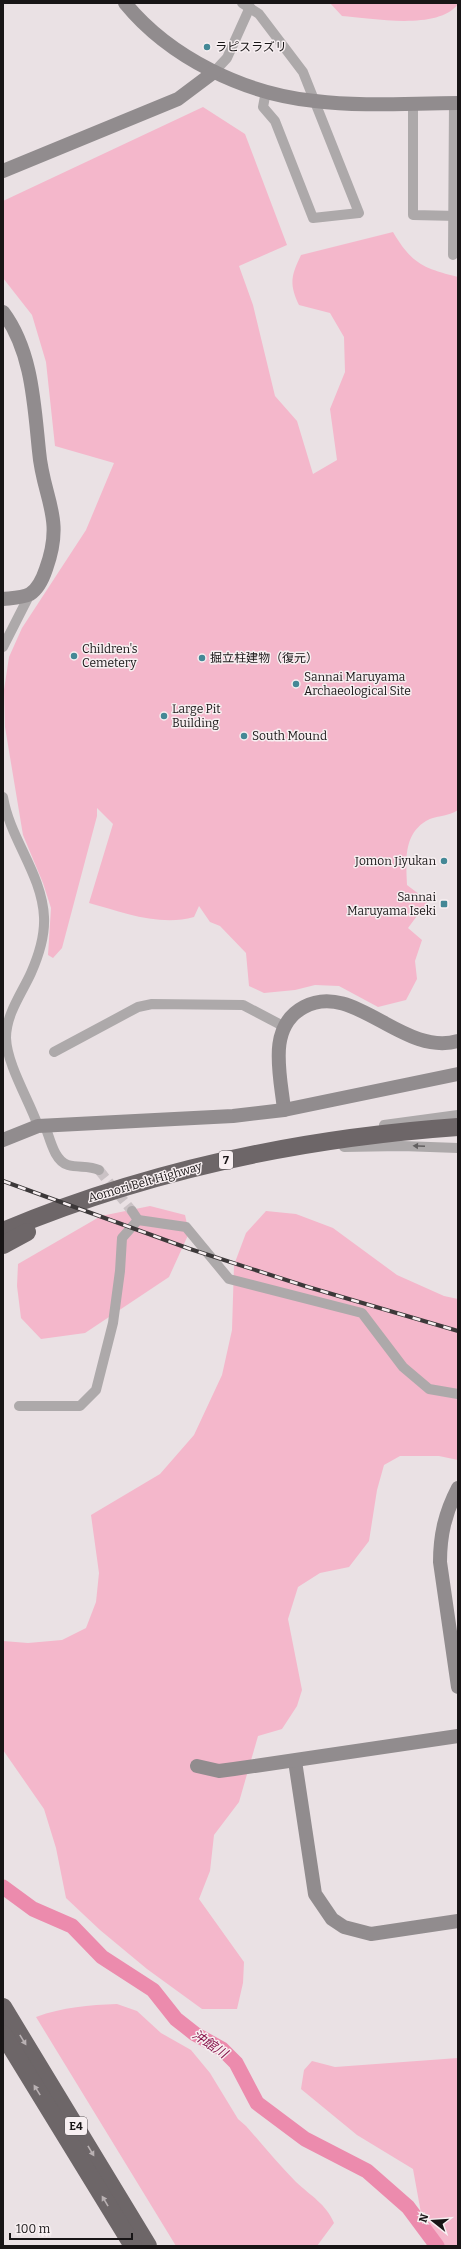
<svg xmlns="http://www.w3.org/2000/svg" width="461" height="2249" font-family="Bitter,'Noto Sans JP',serif">
	<style>
		.green { fill: #f4b7cb }
		.lines { fill: none; stroke-linecap: round; stroke-linejoin: round }
		.river { stroke: #ec8bad; stroke-width: 15 }
		.street-tunnel { stroke: #cac2c5; stroke-width: 10; stroke-dasharray: 10 5; stroke-linecap: butt }
		.street { stroke: #ada9aa; stroke-width: 10 }
		.secondary { stroke: #918c8e; stroke-width: 14 }
		.highway { stroke: #6d6668; stroke-width: 18 }
		.rail-casing { stroke: #3c3839; stroke-width: 4 }
		.rail { stroke: #f7eff1; stroke-width: 2.5; stroke-dasharray: 8; stroke-linecap: butt }
		.oneway { fill: #625f60 }
		.oneway2 { fill: #b9b1b3 }
		.poi-dot { fill: #448896; stroke: #f7eff1; stroke-width: 1.5 }
		.labels { text-anchor: middle; dominant-baseline: central; stroke-width: 3; stroke-linejoin: round; paint-order: stroke }
		.shield { fill: #f7eff1; stroke: #5b5658; stroke-width: 1 }
		.shield-label { font-size: 11px; font-weight: bold; fill: #181516 }
		.poi-label { font-size: 12px; fill: #181516; stroke: #f7eff1; text-anchor: start }
		.street-label { font-size: 12px; fill: #181516; stroke: #f7eff1 }
		.water-label { font-size: 13px; font-style: italic; fill: #8a194e; stroke: #f7eff1 }
	</style>
	<rect width="100%" height="100%" fill="#eae1e4"/>
	<g class="green">
		<path d="M330,3h128v1c-20,27 -87,14 -116,12z"/>
		<path d="M203,107l42,27 42,111 -48,21 14,39 22,91 22,25 16,53 24,-14 -7,-51 15,-37 -1,-35 -14,-24 -31,-8c-10,-21 -8,-29 2,-50l92,-23c19,32 30,36 65,45v533c-10,7 -22,5 -32,11 -23,14 -20,41 -19,64l21,16 -20,27 14,12 -7,21 2,18 -11,21 -28,7 -39,-21 -24,-1 -20,5 -31,3 -15,-7 -3,-33 -26,-27 -10,-4 -11,-16 -5,11c-34,10 -72,-5 -105,-14l24,-79 -16,-16v8l-35,132 -9,10 -5,-3 3,-47 -8,-25 -20,-48 -18,-108 -1,-37 5,-33 13,-29 64,-98 28,-67 -59,-17 -9,-84 -14,-47 -29,-37v-77z"/>
		<polygon points="150,1206 185,1215 189,1233 169,1277 85,1333 41,1339 21,1318 17,1286 18,1264 101,1216"/>
		<polygon points="266,1211 296,1214 333,1228 397,1275 444,1296 458,1299 458,1460 439,1456 400,1456 384,1465 377,1490 369,1541 349,1567 320,1573 298,1587 288,1619 302,1690 297,1706 282,1729 258,1736 239,1802 214,1835 210,1871 199,1899 244,1962 243,1983 237,2009 202,2009 147,1969 100,1930 66,1898 56,1848 44,1809 3,1750 3,1641 28,1643 62,1640 86,1628 96,1602 99,1573 91,1515 160,1474 194,1435 222,1375 232,1330 234,1265 246,1233"/>
		<path d="M117,2004l20,7 24,22 30,17 19,23 28,46 8,7c17,19 33,39 50,56 15,14 30,22 38,41l-17,23h-141l-140,-229c27,-10 53,-12 81,-13z"/>
		<polygon points="458,2058 458,2246 427,2246 413,2169 357,2135 301,2089 304,2070 312,2061 335,2067"/>
	</g>
	<g class="lines">
		<polyline class="river" points="3,1887 33,1909 72,1926 102,1957 153,1990 176,2019 195,2034 222,2049 236,2063 257,2103 305,2139 367,2171 408,2207 437,2246"/>
		<polyline class="street-tunnel" points="99,1170 132,1211"/>
		<g class="street">
			<polyline points="242,3 259,14 303,72 359,213 313,218 275,121 263,107 266,91"/>
			<polyline points="214,72 227,58 250,7"/>
			<polyline points="413,103 413,215 458,216"/>
			<polyline points="453,255 454,103"/>
			<polyline points="3,647 30,594"/>
			<path d="M3,797c7,42 39,77 41,120 1,20 -5,38 -13,56 -9,20 -25,41 -25,65 1,27 23,62 32,88"/>
			<polyline points="54,1052 138,1007 152,1004 243,1005 285,1027"/>
			<polyline points="384,1125 458,1115"/>
			<path d="M45,1126c5,12 9,35 23,39 11,3 21,0 31,5"/>
			<polyline points="344,1147 402,1146 458,1148"/>
			<polyline points="132,1211 138,1220"/>
			<polyline points="19,1406 80,1406 96,1390 113,1323 120,1271 122,1238 138,1220 186,1227 229,1279 362,1313 403,1367 429,1389 458,1394"/>
		</g>
		<g class="secondary">
			<path d="M125,3c45,55 120,91 190,98 47,6 96,2 143,2"/>
			<polyline points="3,171 178,99 214,72"/>
			<path d="M3,312c29,39 31,91 36,139 4,48 26,66 7,118 -3,9 -8,20 -16,25 -8,4 -19,4 -27,5"/>
			<path d="M284,1110c-3,-33 -18,-83 20,-103 50,-27 98,50 154,34"/>
			<polyline points="3,1140 38,1126 233,1116 284,1110 458,1074"/>
			<path d="M458,1488c-13,25 -18,47 -18,74l18,125"/>
			<polyline points="295,1761 315,1894 332,1919 344,1927 371,1934 458,1921"/>
			<polyline points="197,1766 219,1771 234,1769 458,1736"/>
		</g>
		<g class="highway">
			<path d="M3,1231c145,-61 299,-93 455,-104"/>
			<polyline points="3,1245 27,1232"/>
			<polyline points="3,2007 148,2246"/>
			<polyline points="3,2034 133,2246"/>
		</g>
		<g class="rail-casing">
			<polyline id="rail" points="3,1181 190,1249 308,1287 458,1331"/>
		</g>
		<use href="#rail" class="rail"/>
	</g>
	<defs><path id="oneway-solid" d="M-6-.8H1V-3.2L6.5 0L1 3.2V.8H-6Z"/></defs>
	<use class="oneway" href="#oneway-solid" transform="translate(419 1146) rotate(-177)"/>
	<g class="oneway2">
		<use href="#oneway-solid" transform="translate(23 2040) rotate(58)"/>
		<use href="#oneway-solid" transform="translate(37 2090) rotate(-122)"/>
		<use href="#oneway-solid" transform="translate(91 2151) rotate(59)"/>
		<use href="#oneway-solid" transform="translate(105 2201) rotate(-121)"/>
	</g>
	<g class="poi-dot">
		<circle cx="207" cy="47" r="4"/>
		<circle cx="74" cy="656" r="4"/>
		<circle cx="202" cy="658" r="4"/>
		<circle cx="296" cy="684" r="4"/>
		<circle cx="164" cy="716" r="4"/>
		<circle cx="244" cy="736" r="4"/>
		<circle cx="444" cy="861" r="4"/>
		<rect x="440" y="900" width="8" height="8" rx="2"/>
	</g>
	<g class="labels">
		<g class="shield">
			<rect x="219" y="1151" width="14" height="18" rx="3"/>
			<rect x="65" y="2117" width="22" height="18" rx="3"/>
		</g>
		<g class="shield-label">
			<text x="226" y="1160">7</text>
			<text x="76" y="2126">E4</text>
		</g>
		<g class="poi-label">
			<text x="215" y="47">ラピスラズリ</text>
			<text x="82" y="649">Children's<tspan x="82" dy="14">Cemetery</tspan></text>
			<text x="210" y="658">掘立柱建物（復元）</text>
			<text x="304" y="677">Sannai Maruyama<tspan x="304" dy="14">Archaeological Site</tspan></text>
			<text x="172" y="709">Large Pit<tspan x="172" dy="14">Building</tspan></text>
			<text x="252" y="736">South Mound</text>
			<text x="436" y="861" text-anchor="end">Jomon Jiyukan</text>
			<text x="436" y="897" text-anchor="end">Sannai<tspan x="436" dy="14">Maruyama Iseki</tspan></text>
		</g>
		<g class="street-label">
			<text transform="translate(145 1182) rotate(-16)">Aomori Belt Highway</text>
		</g>
		<g class="water-label">
			<text transform="translate(210 2044) rotate(34)">沖館川</text>
		</g>
	</g>
	<rect width="461" height="2249" fill="none" stroke="#181516" stroke-width="8"/>
	<g transform="translate(433 2221) rotate(287)" stroke="#f7eff1" stroke-width="3" paint-order="stroke">
	<path d="M0-3L7 15L0 10L-7 15Z" fill="#181516"/>
	<text y="-6" font-size="11" font-weight="bold" text-anchor="middle" fill="#181516">N</text>
	</g>
	<path d="M10 2233v6h122v-6" fill="none" stroke="#181516" stroke-width="2"/>
	<text x="16" y="2233" font-size="12" fill="#181516" stroke="#f7eff1" stroke-width="3" paint-order="stroke">100 m</text>
</svg>
